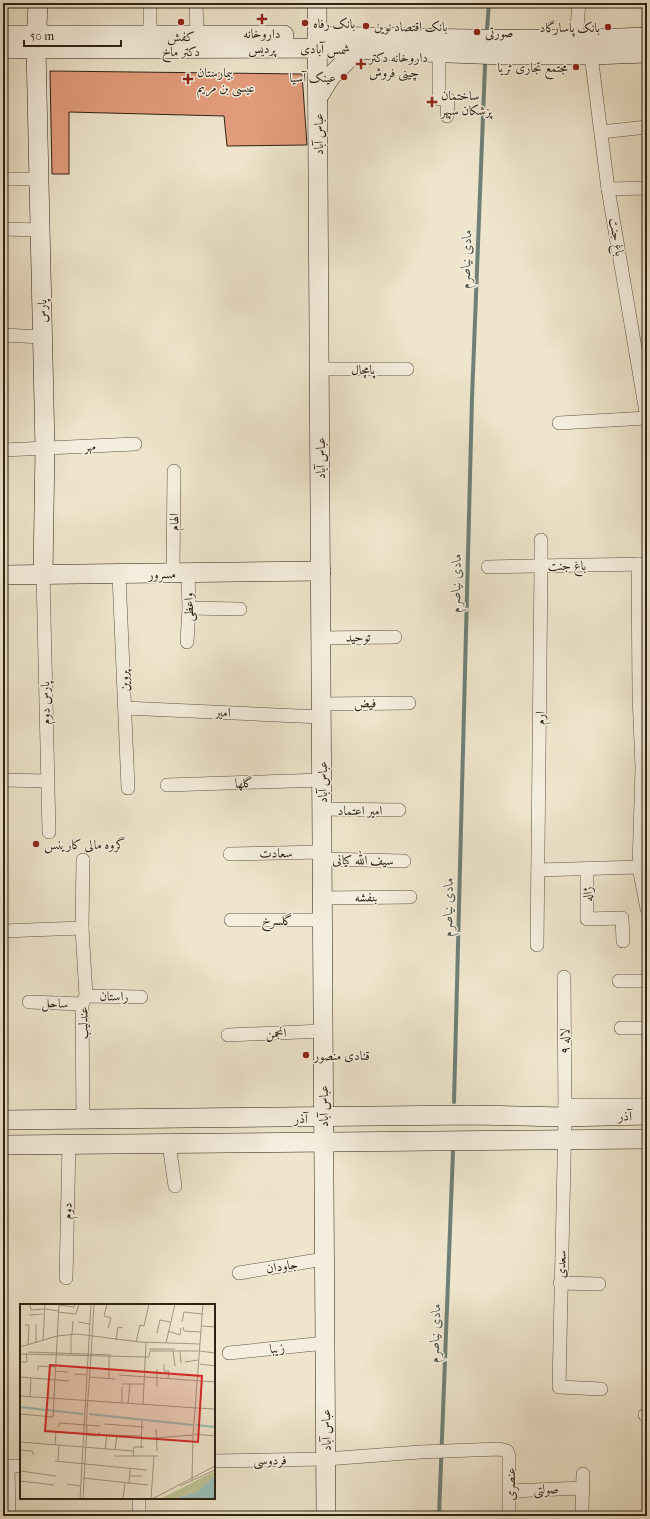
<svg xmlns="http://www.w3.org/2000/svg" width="650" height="1519" font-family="'IM FELL French Canon',Amiri,serif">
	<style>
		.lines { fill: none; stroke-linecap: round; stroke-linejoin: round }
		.stream { stroke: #6e8077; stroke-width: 4 }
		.building { fill: #e39c7c; stroke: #2e2215 }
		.street-casing { stroke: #5e5343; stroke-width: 14 }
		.secondary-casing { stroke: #2e2215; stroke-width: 20 }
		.street { stroke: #f4eede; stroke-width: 13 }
		.secondary { stroke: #f4eede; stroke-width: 19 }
		.poi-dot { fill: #8f2418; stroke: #f4eede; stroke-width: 1.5 }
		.labels { text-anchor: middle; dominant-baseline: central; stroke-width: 3; stroke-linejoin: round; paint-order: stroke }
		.poi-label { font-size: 13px; fill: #2e2215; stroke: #f4eede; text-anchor: start }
		.street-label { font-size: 13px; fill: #2e2215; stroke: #f4eede }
		.water-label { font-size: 14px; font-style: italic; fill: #4e5146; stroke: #f4eede }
		.inset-river { fill: none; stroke: #99bfb9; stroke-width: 2 }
		.inset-road { fill: none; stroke: #a19783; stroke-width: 1 }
		.view { fill: #d62828; fill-opacity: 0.15; stroke: #d62828; stroke-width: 2 }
		.inset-edge { fill: none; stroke: #2e2215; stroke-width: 2 }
	</style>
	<rect width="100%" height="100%" fill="#eee5cc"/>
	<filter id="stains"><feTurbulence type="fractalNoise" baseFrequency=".005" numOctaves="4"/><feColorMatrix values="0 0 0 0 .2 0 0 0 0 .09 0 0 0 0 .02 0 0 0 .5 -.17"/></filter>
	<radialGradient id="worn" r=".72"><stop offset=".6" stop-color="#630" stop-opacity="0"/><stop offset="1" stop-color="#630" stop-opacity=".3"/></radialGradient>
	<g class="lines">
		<g class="stream">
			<polyline points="487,29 489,3"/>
			<polyline points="454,1102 472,398 485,65"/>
			<polyline points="439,1516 453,1151"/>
		</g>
	</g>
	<polygon class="building" points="50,71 302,74 307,145 227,146 224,116 69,112 69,174 52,174"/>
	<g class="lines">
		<g class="street-casing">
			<g id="street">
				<polyline points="196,3 197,34"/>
				<polyline points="150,35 150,3"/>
				<polyline points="576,40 579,3"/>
				<polyline points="439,54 439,99 448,99 447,116"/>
				<polyline points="591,55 608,189 647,418"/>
				<polyline points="601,132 647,127"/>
				<polyline points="3,179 39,179"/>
				<polyline points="608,189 647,188"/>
				<polyline points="3,229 40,230"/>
				<polyline points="3,335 42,337"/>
				<polyline points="320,369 407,369"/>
				<polyline points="559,423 647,418"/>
				<polyline points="3,450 135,444"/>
				<polyline points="638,564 639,694 642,768 639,867 647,909"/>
				<polyline points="488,567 645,564"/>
				<polyline points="43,574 49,832"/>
				<polyline points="173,574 174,471"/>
				<polyline points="119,575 128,788"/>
				<polyline points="189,608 240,609"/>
				<polyline points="321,638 395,637"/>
				<polyline points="187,642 189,608 188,573"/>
				<polyline points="321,704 409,703"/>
				<polyline points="125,708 321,717"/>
				<polyline points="3,780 47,781"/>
				<polyline points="167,785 321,780"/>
				<polyline points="322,809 399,810"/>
				<polyline points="230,854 322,852"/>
				<polyline points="322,859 404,861"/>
				<polyline points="83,860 82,928 86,996 82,1004 83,1119"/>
				<polyline points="587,869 587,919 622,918 623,941"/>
				<polyline points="538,870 639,867"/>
				<polyline points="322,898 410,897"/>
				<polyline points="231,920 322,920"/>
				<polyline points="3,931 82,928"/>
				<polyline points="537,945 541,565 541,540"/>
				<polyline points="564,977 565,1117 559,1387 601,1389"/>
				<polyline points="619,981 647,981"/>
				<polyline points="86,996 141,997"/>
				<polyline points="29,1002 82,1004"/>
				<polyline points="621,1028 647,1028"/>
				<polyline points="228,1035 323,1031"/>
				<polyline points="565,1105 647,1105"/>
				<polyline points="169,1144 175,1186"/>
				<polyline points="239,1273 324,1259"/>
				<polyline points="66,1278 69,1145"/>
				<polyline points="560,1283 599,1284"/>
				<polyline points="229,1353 325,1343"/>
				<polyline points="645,1415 647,1415"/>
				<polyline points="214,1461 326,1459 420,1452 499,1449 507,1451 509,1456 509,1516"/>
				<polyline points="3,1466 21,1466"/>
				<polyline points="8,1466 9,1516"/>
				<polyline points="510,1491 583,1488"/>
				<polyline points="139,1498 139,1516"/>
				<polyline points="582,1509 583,1474"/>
			</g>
		</g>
		<g class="secondary-casing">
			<g id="secondary">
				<polyline points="38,3 36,48 45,448 43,574"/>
				<polyline points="317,3 326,1516"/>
				<polyline points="3,35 284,35"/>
				<path d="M325,36c107,2 214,6 322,1"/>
				<polyline points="3,49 317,48 503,55 591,55 647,53"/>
				<polyline points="318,97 331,76 357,50"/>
				<polyline points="3,575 321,571"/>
				<polyline points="3,1120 472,1115 565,1117 647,1115"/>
				<polyline points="3,1145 647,1139"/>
			</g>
		</g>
		<use href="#street" class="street"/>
		<use href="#secondary" class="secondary"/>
	</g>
	<g class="poi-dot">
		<path d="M260 13h4v4h4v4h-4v4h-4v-4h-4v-4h4z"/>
		<circle cx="181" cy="22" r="4"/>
		<circle cx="305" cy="23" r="4"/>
		<circle cx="366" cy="26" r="4"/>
		<circle cx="608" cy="27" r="4"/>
		<circle cx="477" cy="32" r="4"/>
		<path d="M359 58h4v4h4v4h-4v4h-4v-4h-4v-4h4z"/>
		<circle cx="576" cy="67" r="4"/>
		<circle cx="344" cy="77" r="4"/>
		<path d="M186 73h4v4h4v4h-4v4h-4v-4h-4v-4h4z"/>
		<path d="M430 96h4v4h4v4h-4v4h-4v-4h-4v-4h4z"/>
		<circle cx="36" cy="844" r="4"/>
		<circle cx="306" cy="1055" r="4"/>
	</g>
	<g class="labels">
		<g class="poi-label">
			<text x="313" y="23">بانک رفاه</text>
			<text x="374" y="26">بانک اقتصاد نوین</text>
			<text x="600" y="27" text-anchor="end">بانک پاسارگاد</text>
			<text x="485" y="32">صورتی</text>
			<text x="262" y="33" text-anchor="middle">داروخانه<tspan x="262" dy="15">پردیس</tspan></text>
			<text x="181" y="36" text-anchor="middle">کفش<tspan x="181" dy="15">دکتر ماخ</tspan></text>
			<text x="369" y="57">داروخانه دکتر<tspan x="369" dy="15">چینی فروش</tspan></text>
			<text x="568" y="67" text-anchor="end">مجتمع تجاری ثریا</text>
			<text x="197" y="72">بیمارستان<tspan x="197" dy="15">عیسی بن مریم</tspan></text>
			<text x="336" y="77" text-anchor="end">عینک آسیا</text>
			<text x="441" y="95">ساختمان<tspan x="441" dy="15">پزشکان سپهر</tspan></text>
			<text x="44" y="844">گروه مالی کارینس</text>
			<text x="314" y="1055">قنادی منصور</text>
		</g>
		<g class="street-label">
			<text transform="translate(325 49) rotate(2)">شمس آبادی</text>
			<text transform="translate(318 134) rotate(-90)">عباس آباد</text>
			<text transform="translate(617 237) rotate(80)">باغ جنت</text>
			<text transform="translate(42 311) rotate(-91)">پارس</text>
			<text x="363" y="369">پامچال</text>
			<text transform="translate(90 446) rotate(-3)">مهر</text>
			<text transform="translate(320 458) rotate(-90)">عباس آباد</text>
			<text transform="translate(174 522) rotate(-89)">الهام</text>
			<text x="567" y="565">باغ جنت</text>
			<text transform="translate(162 574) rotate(-2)">مسرور</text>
			<text transform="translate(188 607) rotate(-90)">واعظی</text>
			<text transform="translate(358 637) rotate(-1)">توحید</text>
			<text transform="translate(124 681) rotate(-93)">پروین</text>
			<text transform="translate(45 703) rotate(-91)">پارس دوم</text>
			<text transform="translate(365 703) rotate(-1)">فیض</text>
			<text transform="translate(223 712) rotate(3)">امیر</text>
			<text transform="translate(540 718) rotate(-89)">ارم</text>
			<text transform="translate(322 782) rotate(-90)">عباس آباد</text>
			<text transform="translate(244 783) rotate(-2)">گلها</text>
			<text x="360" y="810">امیر اعتماد</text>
			<text transform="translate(276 853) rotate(-1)">سعادت</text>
			<text transform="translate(363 860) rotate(1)">سیف الله کیانی</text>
			<text transform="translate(587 894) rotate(-90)">ژاله</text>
			<text transform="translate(366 897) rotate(-1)">بنفشه</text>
			<text x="277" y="920">گلسرخ</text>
			<text transform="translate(114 996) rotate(1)">راستان</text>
			<text transform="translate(55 1003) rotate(2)">ساحل</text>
			<text transform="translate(83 1023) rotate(-89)">عندلیب</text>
			<text transform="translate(276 1033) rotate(-2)">انجمن</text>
			<text transform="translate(564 1041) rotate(-90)">۹ لاله</text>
			<text transform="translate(323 1106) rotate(-90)">عباس آباد</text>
			<text transform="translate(625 1116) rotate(-1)">آذر</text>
			<text x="301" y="1118">آذر</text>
			<text transform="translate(67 1211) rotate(-88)">دوم</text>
			<text transform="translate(561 1264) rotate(-88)">سعدی</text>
			<text transform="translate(282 1266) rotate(-9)">جاودان</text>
			<text transform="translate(277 1348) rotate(-6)">زیبا</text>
			<text transform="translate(326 1430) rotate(-91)">عباس آباد</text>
			<text transform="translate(270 1460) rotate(-1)">فردوسی</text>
			<text transform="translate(510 1484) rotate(-90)">عنصری</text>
			<text transform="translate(546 1489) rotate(-2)">صولتی</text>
		</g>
		<g class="water-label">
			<text transform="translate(466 259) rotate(-88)">مادی نیاصرم</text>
			<text transform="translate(456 583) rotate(-89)">مادی نیاصرم</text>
			<text transform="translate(448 907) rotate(-89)">مادی نیاصرم</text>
			<text transform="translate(435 1333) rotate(-88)">مادی نیاصرم</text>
		</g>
	</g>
	<g transform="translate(20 1304)">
		<rect width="195" height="195" fill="#eee5cc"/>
		<path d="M195,167v5l-18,16 -24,7h-13z" fill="#bcc395"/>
		<path d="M195,172v23h-42l24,-7z" fill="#99bfb9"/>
		<path class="inset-river" d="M0,103l63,7M69,110l104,11M176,121l19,2"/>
		<path class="inset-road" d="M87,0l-3,12 7,2 -3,10M10,1l1,5 13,-1M39,1l15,2 1,-3M25,5l14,2M38,8l18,2 3,-10M9,11l14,-1M58,18l12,2M162,18l2,-10 18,2M5,21h4l-1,20M182,22l13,1M163,23l1,4 17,1M148,27l12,4 1,-7M137,29l3,-13 10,2M52,30l1,-13M23,36l2,-36M96,36l2,-13 5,1M116,38l4,-17 4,1 5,-22M16,39v-19M146,39l9,-39M0,43l37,-11 20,-2 63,8 60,2M129,45h26M153,47l2,15M160,47l1,12M180,47l15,2M8,48l83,3M51,49v-19M0,50l126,3h3l1,-6h49M71,52l3,-52M0,58h7l-1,-9M165,58l13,-2M144,60v7h5l-1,7M180,60l15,2M18,66v-4l17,1M35,67l13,1M54,70l13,1M99,71l96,7M0,73l49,4M69,73l26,2M89,74v-21M102,80h22M137,83v-18M0,92l177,12M10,93l1,-19M102,99v-16M108,99l2,-19M123,100l3,-61M177,104l18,1M0,110l33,3 6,-113M84,120l40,3M66,122l5,-70M39,123v-4l41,3M136,125l1,22M174,130l21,2M66,131l13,1v-4M121,135l52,-4M0,138l113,9M35,141l1,-14M121,144l1,-27M85,145l2,-14 34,1M0,146l12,1 2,4M95,146l2,-15M94,152h44M113,153l1,-10h10M35,157l92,9M38,157l1,-16M0,167l36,5M109,172h13M63,174l65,7M172,176l1,-45 10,-131M0,177l34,4M47,180l13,2M109,180l1,-15M160,182l35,-16M60,195l11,-195M63,195l4,-74M103,195l2,-16M131,195l3,-43M132,195l63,-33"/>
		<path class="view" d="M30,61l152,11 -4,66 -153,-11z"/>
		<rect width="195" height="195" class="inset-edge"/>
	</g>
	<rect width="650" height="1519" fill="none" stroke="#eee5cc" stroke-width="16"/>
	<rect x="4" y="4" width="642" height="1511" fill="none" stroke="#2e2215" stroke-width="2"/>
	<rect x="8" y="8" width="634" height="1503" fill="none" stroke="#2e2215"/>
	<path d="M24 40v6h97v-6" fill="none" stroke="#2e2215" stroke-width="2"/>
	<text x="30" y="40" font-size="12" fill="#2e2215" stroke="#f4eede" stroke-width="3" paint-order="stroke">50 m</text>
	<rect width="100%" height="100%" filter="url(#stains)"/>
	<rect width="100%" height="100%" fill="url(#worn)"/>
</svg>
